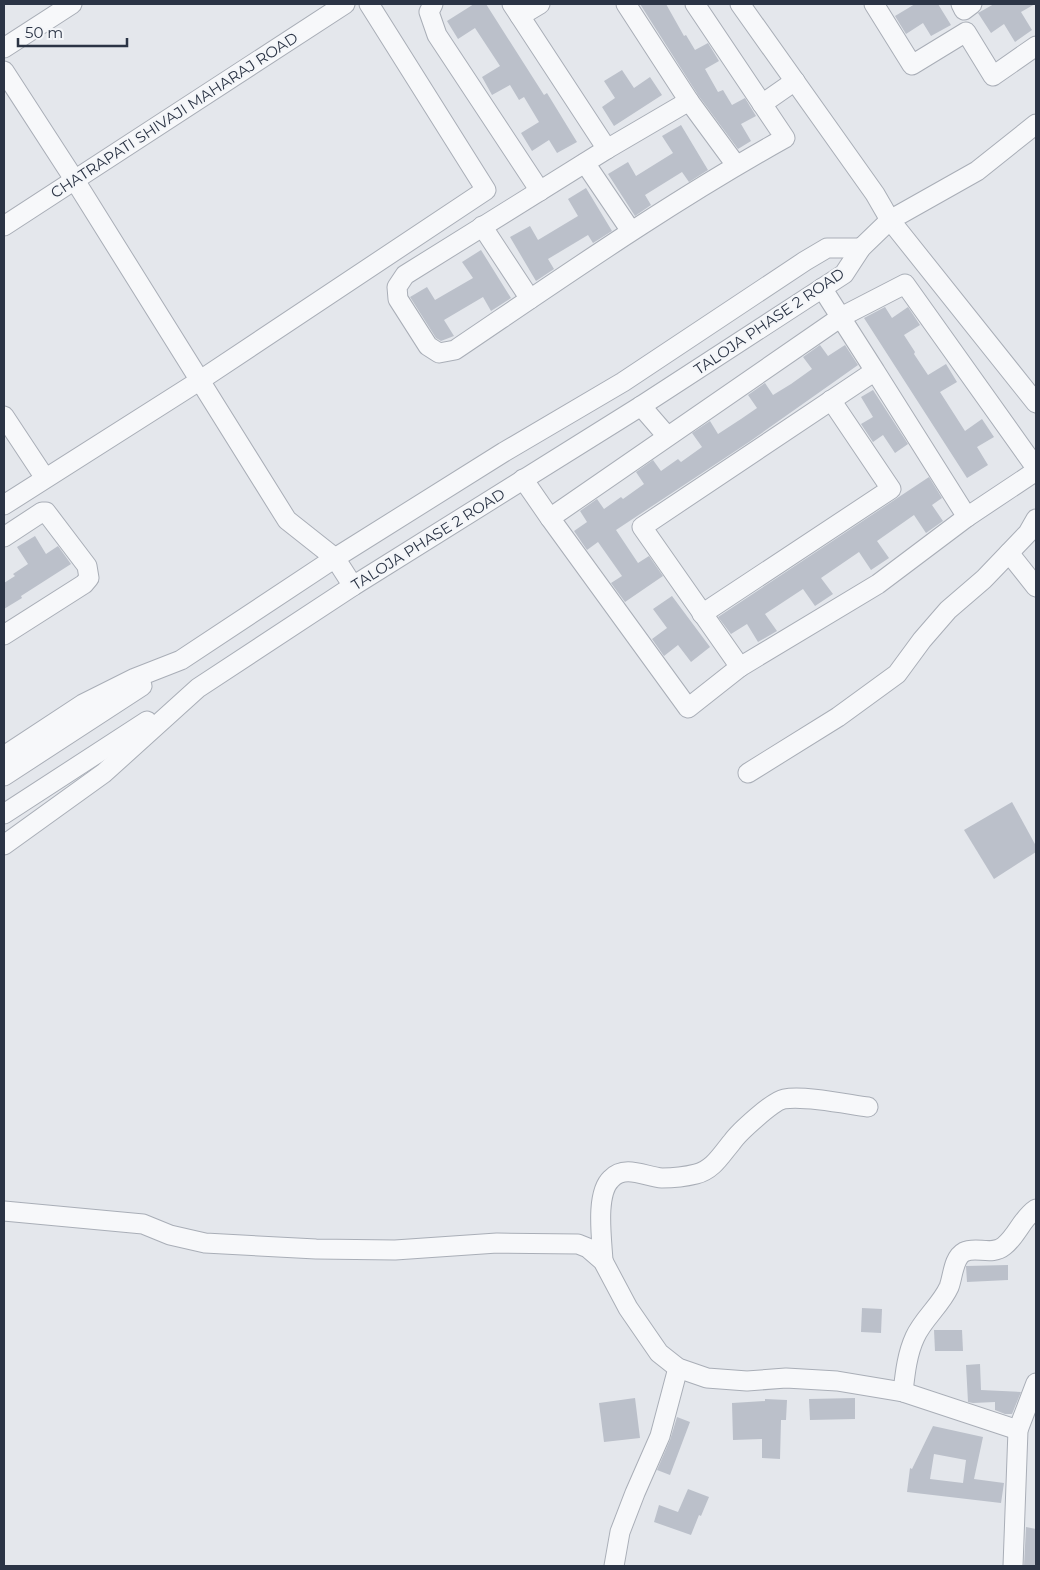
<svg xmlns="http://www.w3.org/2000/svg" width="1040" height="1570" font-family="Montserrat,sans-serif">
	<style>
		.building { fill: #bbc0ca; fill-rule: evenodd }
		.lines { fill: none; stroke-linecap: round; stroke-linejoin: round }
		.minor-casing { stroke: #a9aeb7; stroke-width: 21 }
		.minor { stroke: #f7f8fa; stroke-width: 19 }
		.labels { text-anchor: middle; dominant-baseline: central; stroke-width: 4.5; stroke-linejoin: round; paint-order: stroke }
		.street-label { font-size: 15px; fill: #2b3445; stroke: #f4f6f9 }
	</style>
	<rect width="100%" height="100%" fill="#e4e7ec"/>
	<g class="building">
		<polygon points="474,4 486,4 544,95 547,93 577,142 557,153 549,140 532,151 521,133 539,122 524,97 519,100 510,85 492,95 482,77 500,66 475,28 458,39 447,21"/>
		<polygon points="640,4 666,4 684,36 686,35 695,50 708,43 719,61 705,69 718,92 723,90 732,105 745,98 756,116 741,124 751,141 738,149 698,95"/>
		<polygon points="915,4 938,4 951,25 931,36 923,23 906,34 895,16"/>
		<polygon points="994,4 1035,4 1021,12 1032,30 1015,42 1004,24 991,33 978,13"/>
		<polygon points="622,70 634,88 650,77 662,95 614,126 602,107 615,98 604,81"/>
		<polygon points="681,125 708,170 689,182 682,172 645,195 651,205 635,216 608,174 628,162 636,176 673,153 662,136"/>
		<polygon points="586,188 612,231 593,243 588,235 548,259 554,269 536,281 510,237 530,226 538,240 578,216 568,199"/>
		<polygon points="481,250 511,298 491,311 483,297 444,320 454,336 441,341 436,338 410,297 427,287 435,300 473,278 462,262"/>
		<polygon points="885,307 892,318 908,307 920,325 904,335 915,352 914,354 928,375 946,364 957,382 940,392 965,431 982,419 994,437 977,447 988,465 967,478 864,318"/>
		<polygon points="820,345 828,356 845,345 858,365 749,442 616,530 638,563 649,556 663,576 625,602 611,583 622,576 598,542 587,550 574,531 587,522 580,511 597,499 604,509 621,497 623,499 644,484 636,472 653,460 661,471 678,459 681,462 702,447 692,433 710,421 718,434 741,419 757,408 748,395 765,383 773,395 791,384 812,369 803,357"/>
		<polygon points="873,390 908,444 895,453 883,435 873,442 861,424 873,417 861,397"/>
		<polygon points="929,477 942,498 932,505 943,521 926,533 914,515 877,541 889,558 871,570 859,552 821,578 833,594 815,606 803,589 765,614 777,631 758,642 747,624 731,634 718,617"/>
		<polygon points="35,536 46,554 58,546 71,564 21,596 22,598 4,609 4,583 15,576 13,574 28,564 17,547"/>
		<polygon points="672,596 710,647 691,662 678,645 664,656 652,639 667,628 653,609"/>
		<polygon points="1012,802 1036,846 1036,852 994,879 964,830"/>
		<polygon points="1008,1265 1008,1280 967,1282 966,1266"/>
		<polygon points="862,1308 882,1309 881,1333 861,1332"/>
		<polygon points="934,1330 962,1330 963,1351 935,1351"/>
		<polygon points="980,1364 981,1390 1021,1392 1012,1414 1005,1414 995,1410 995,1402 973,1403 968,1402 966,1365"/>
		<polygon points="635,1398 640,1438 604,1442 599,1403"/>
		<polygon points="855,1398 855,1419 810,1420 809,1399"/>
		<polygon points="765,1399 787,1400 786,1420 781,1420 780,1459 762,1458 762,1439 733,1440 732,1403 765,1401"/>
		<polygon points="677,1417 690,1422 670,1475 657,1470 670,1440"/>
		<path d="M933,1426l50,11 -9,42 30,4 -3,20 -94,-11 3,-24 2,1zM934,1454l32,6 -3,23 -33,-4z"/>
		<polygon points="688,1489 709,1497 701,1516 699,1515 691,1535 654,1522 659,1505 678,1512"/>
		<polygon points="1026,1527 1036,1529 1036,1566 1024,1566"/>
	</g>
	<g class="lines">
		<g class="minor-casing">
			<g id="minor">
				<polyline points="433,4 429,12 437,35 540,191"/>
				<polyline points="512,4 607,149"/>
				<polyline points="626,4 689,101"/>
				<path d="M695,4l90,134c-115,64 -222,139 -330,212l-16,3 -11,-7 -30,-47 -1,-12 8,-12 202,-126 82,-48 47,64"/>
				<polyline points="874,4 912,65 966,32 993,76 1036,46"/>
				<polyline points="961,4 964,10 972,4"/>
				<polyline points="520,16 540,4"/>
				<polyline points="4,48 72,4"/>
				<polyline points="4,71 74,179 287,520 335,558 353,586"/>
				<polyline points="762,104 795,81"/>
				<polyline points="1036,124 977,171 890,220 1036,403"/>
				<polyline points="585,163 631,231"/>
				<polyline points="4,226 345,4"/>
				<polyline points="482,226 530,299"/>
				<polyline points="822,288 875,371 642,527 740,667 878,584 967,517 875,371"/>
				<polyline points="641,406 667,436"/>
				<polyline points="4,416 45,478"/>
				<polyline points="523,479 550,518"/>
				<polyline points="4,505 199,381 486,190 369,4"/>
				<polyline points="967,517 1036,471"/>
				<polyline points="4,537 42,512 46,512 87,566 89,578 84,584 4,635"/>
				<polyline points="1009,553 1036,587"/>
				<polyline points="702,614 891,489 831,400"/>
				<polyline points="740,667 688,708 550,518 841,317 905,284 1036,468"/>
				<polyline points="4,756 83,704 135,678 181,660 335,558 504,452 623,382 805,261 827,248 861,248"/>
				<polyline points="748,773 838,717 897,674 922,640 948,610 984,579 1028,533 1036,519"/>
				<polyline points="4,776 142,686"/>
				<polyline points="4,814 147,721"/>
				<polyline points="4,845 104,773 198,688 353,586 641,406 844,274 861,248 890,220 875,194 740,4"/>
				<polyline points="4,1211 143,1224 170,1235 205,1243 316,1249 395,1250 497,1243 578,1244 588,1248 603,1261 628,1308 659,1353 678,1368 707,1378 747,1381 786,1378 837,1381 903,1392 1018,1430"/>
				<path d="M603,1261c-1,-21 -8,-67 8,-82 14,-15 35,-2 51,-1 11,0 22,-1 34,-4 17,-4 25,-19 36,-32 7,-10 41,-41 52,-43 20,-4 62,5 84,8"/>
				<path d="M903,1392c2,-18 4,-38 12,-55 8,-18 26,-32 34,-50 4,-10 4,-29 15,-35 12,-6 28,4 40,-6 13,-10 18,-28 32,-37"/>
				<polyline points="614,1566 620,1532 635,1493 660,1436 678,1368"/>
				<polyline points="1013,1566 1018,1430 1036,1383"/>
			</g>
		</g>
		<use href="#minor" class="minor"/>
	</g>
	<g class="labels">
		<g class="street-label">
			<text transform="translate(174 115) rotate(-33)">CHATRAPATI SHIVAJI MAHARAJ ROAD</text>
			<text transform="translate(769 321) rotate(-34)">TALOJA PHASE 2 ROAD</text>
			<text transform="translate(428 539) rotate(-32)">TALOJA PHASE 2 ROAD</text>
		</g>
	</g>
	<rect width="1040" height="1570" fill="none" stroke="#2b3445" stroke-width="10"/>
	<path d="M18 38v8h109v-8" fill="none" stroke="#2b3445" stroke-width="2.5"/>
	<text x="25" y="38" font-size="15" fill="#2b3445" stroke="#f4f6f9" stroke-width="4" paint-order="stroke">50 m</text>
</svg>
